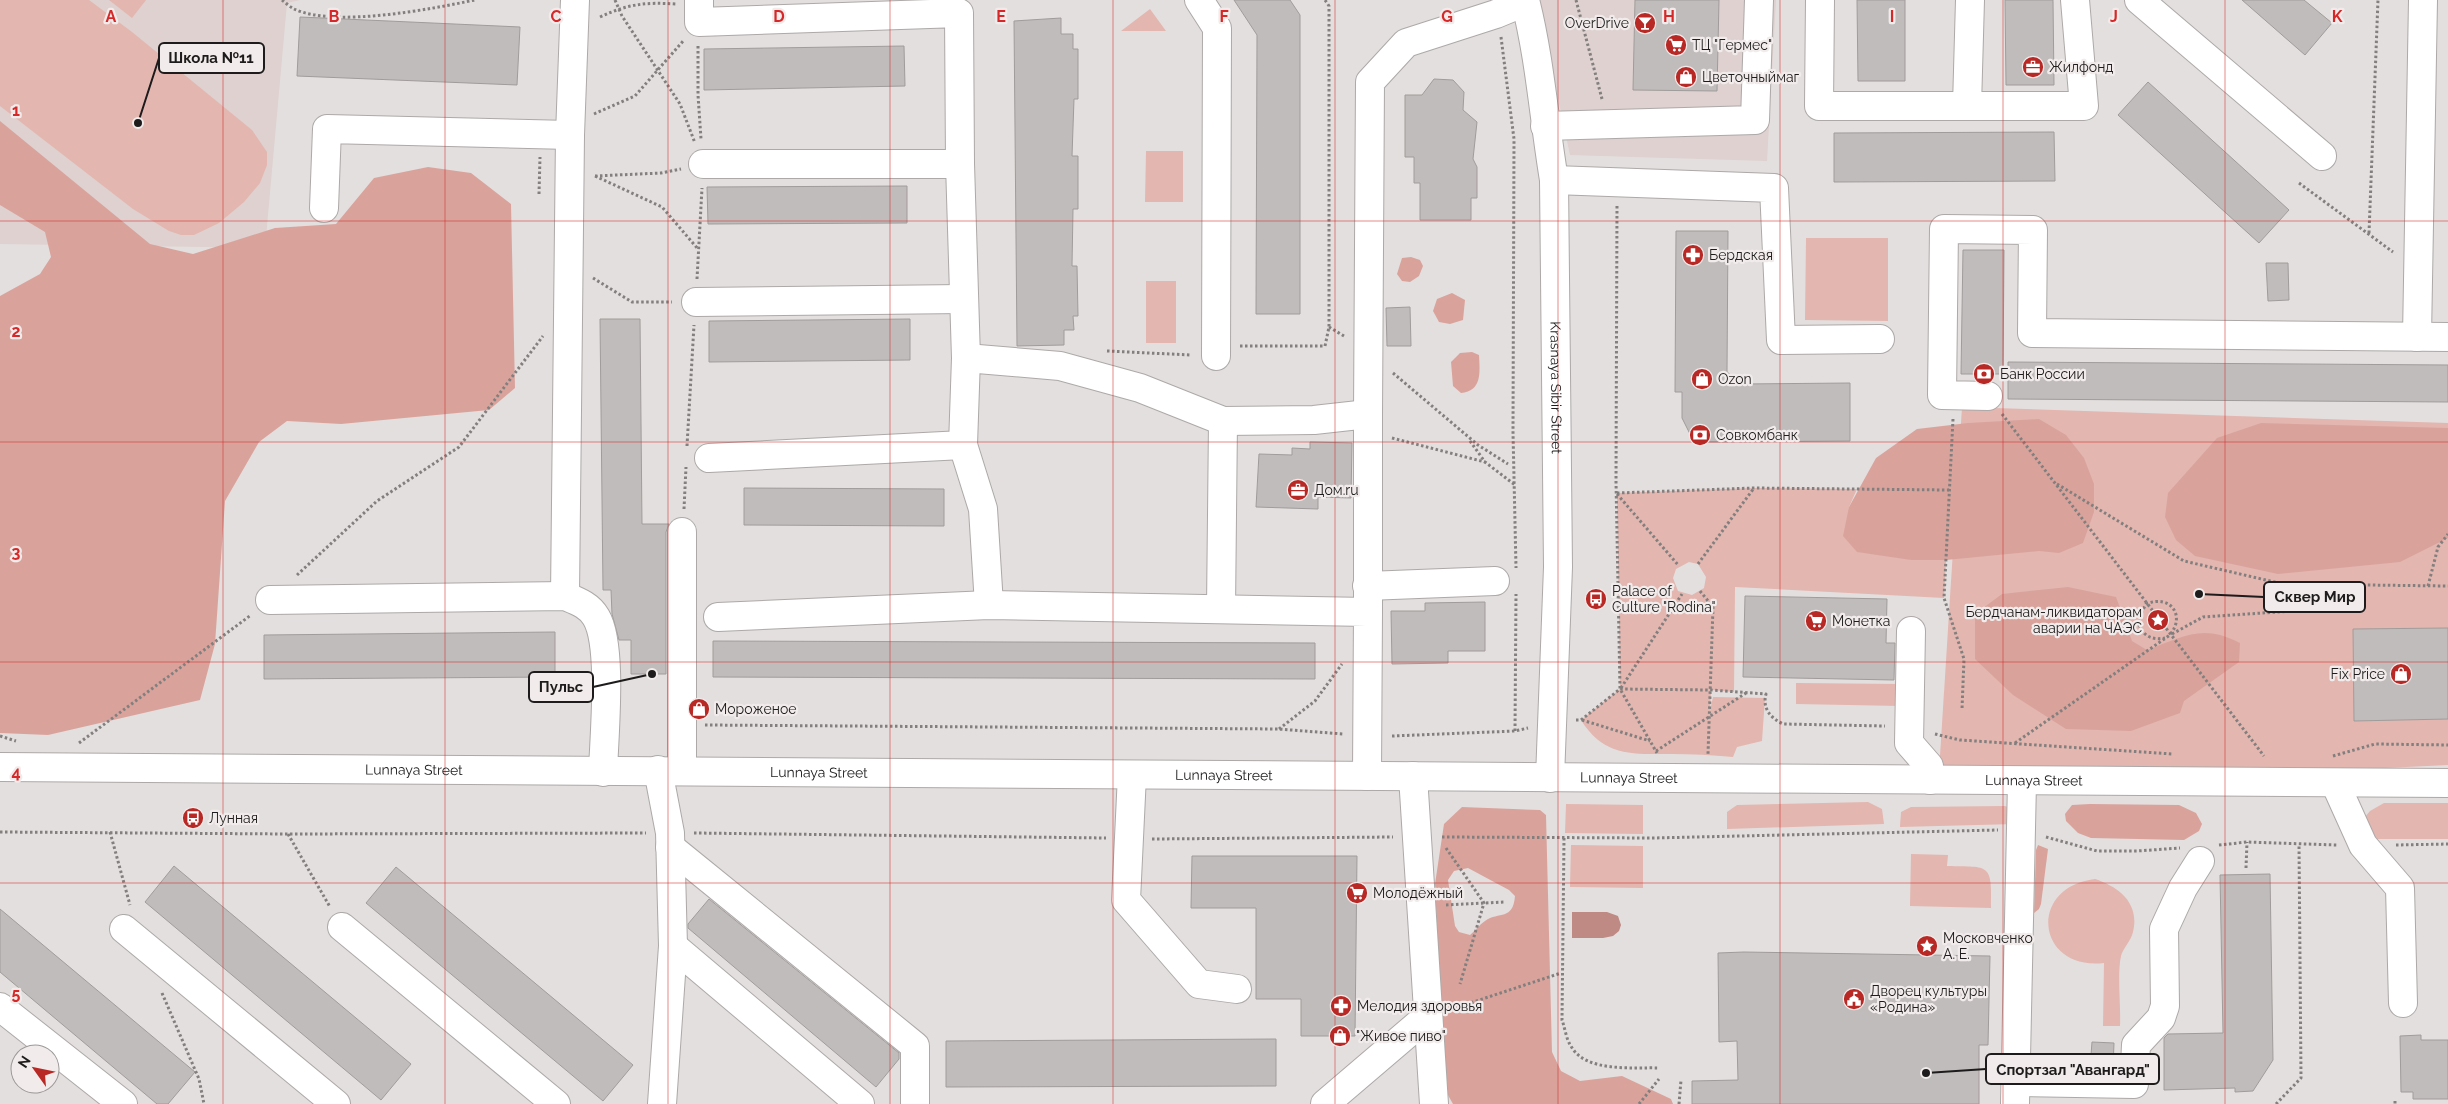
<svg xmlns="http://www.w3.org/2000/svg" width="2448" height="1104" font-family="Raleway,sans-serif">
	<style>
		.built { fill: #ded1cf }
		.green { fill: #e3b6b0; fill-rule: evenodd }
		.forest { fill: #d9a39c; fill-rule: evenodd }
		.water { fill: #bf8a83 }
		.building { fill: #c1bcbc; stroke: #a09c9b }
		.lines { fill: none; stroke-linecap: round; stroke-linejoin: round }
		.minor-casing { stroke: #ada9a8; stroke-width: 30 }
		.path { stroke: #827f7e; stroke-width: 3; stroke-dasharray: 2.5 2.5; stroke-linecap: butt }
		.minor { stroke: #fff; stroke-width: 28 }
		.grid { fill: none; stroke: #d62828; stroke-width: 1; stroke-opacity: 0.55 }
		.labels { text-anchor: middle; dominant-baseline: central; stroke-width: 4.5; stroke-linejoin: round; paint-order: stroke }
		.poi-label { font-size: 14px; fill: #1d1b1b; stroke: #f1eceb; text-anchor: start }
		.street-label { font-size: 14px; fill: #1d1b1b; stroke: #f1eceb }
		.grid-label { font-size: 16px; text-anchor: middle; font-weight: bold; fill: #d62828; stroke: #f1eceb; stroke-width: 4.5; stroke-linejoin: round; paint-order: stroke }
		.leader { fill: none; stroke: #1d1b1b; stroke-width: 2 }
		.callout-dot { fill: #1d1b1b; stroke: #f1eceb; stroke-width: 2 }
		.callout { fill: #f1eceb; stroke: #1d1b1b; stroke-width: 2 }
		.callout-label { font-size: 15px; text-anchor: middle; font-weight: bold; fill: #1d1b1b }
	</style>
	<rect width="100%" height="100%" fill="#e3dfde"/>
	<g class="built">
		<polygon points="0,0 300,0 287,3 265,248 0,244"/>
		<polygon points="1537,0 1776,0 1767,161 1570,155"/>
	</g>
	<g class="green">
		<polygon points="0,0 89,0 132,32 252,130 267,152 267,165 260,183 244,202 219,223 194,235 181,235 169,231 133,209 0,106"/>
		<polygon points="109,0 146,0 132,18"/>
		<polygon points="1150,9 1166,31 1121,31"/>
		<polygon points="1146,151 1183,151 1183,202 1145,202"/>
		<polygon points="1806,238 1888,238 1888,321 1805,320"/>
		<rect x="1146" y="281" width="30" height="62"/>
		<polygon points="1962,407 2448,423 2448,765 2238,775 1939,772"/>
		<path d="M1754,488l103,1 -8,18 62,53h35l-2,38 -209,-11 -1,105 -23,-2 -1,21 3,-14 52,1 -3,43 -25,6 -4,10c-21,-2 -41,-3 -61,-3 -40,0 -68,3 -91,-34l39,-31 -3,-196zM1689,562l9,2 8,13 -2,11 -12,7 -14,-4 -5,-13 3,-9z"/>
		<polygon points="1796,683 1901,684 1900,706 1796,704"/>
		<polygon points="1868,802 1882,809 1884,824 1727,829 1727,812 1737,805"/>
		<polygon points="2384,803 2448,803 2448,839 2368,839 2365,817 2370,811"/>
		<polygon points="1566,804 1643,805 1643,834 1565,833"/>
		<polygon points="2005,806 2012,809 2016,824 1900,827 1901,812 1911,807"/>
		<polygon points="1571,845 1643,846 1643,888 1570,887"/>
		<path d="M1911,854l37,1 -1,11c43,1 45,-3 44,42l-81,-2z"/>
		<path d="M2095,879c24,8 45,24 38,53 -2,9 -10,16 -12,24 -4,18 0,50 -1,70h-17l1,-63c-68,8 -77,-76 -9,-84z"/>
	</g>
	<g class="forest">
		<polygon points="0,121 150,244 193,254 275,228 336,224 374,178 428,167 471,173 511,204 515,388 489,410 341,424 287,421 259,442 225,501 215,644 200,700 48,735 0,733 0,296 40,274 51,257 45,232 0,205"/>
		<polygon points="1411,257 1420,260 1423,266 1419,276 1410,282 1402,281 1397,274 1402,258"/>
		<polygon points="1452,293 1465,300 1463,320 1450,324 1439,322 1433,311 1437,299"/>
		<path d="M1472,352l7,3c1,18 3,36 -18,38l-8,-7 -2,-24 9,-9z"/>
		<polygon points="2039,419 2066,435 2084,458 2094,484 2094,512 2083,543 2059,553 2039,551 1946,560 1911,560 1857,552 1843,536 1849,507 1876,458 1917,429 1968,423"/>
		<polygon points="2261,423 2448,428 2448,538 2400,562 2278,574 2195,556 2176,540 2165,517 2168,493 2217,438"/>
		<path d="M2068,587l48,10 16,44 15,9c36,-13 55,-27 93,-7l-1,19 -55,39 -4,12 -49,18 -65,-2 -53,-34 -38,-36v-45l27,-20z"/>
		<polygon points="2090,804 2179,805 2196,813 2202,824 2199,831 2184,840 2091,838 2078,833 2066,821 2065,814 2072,805"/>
		<path d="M1462,807l78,3 6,5 6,237 9,19 19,10 42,-5 49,23 2,5h-220l-9,-16 -9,-204 9,-60zM1468,868l41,22 6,6c-2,25 -16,15 -30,25 -6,4 -10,10 -15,14l-11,-3 -4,-6 -7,-46 6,-9z"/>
		<polygon points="2038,845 2048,849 2041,904 2039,909 2034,913 2036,850"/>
	</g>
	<polygon class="water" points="1572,912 1607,912 1618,916 1621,925 1619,931 1613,936 1603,938 1572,938"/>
	<g class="building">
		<polygon points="1234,0 1290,0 1300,15 1300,314 1256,314 1257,35"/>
		<polygon points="1635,0 1719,0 1717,91 1633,90"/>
		<polygon points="1857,0 1905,0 1905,81 1858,81"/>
		<polygon points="2005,0 2053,0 2054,85 2006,85"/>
		<polygon points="2242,0 2304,0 2332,23 2305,55"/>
		<polygon points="300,17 520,27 517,85 297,76"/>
		<polygon points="1061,18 1061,34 1073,34 1073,49 1078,49 1078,99 1074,99 1072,156 1078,156 1078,209 1073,209 1072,266 1077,266 1078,316 1073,316 1074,330 1064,330 1064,345 1017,346 1014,21"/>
		<polygon points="904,46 905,86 704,90 704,49"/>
		<polygon points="1434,79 1453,80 1464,92 1463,110 1477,122 1473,159 1477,167 1477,198 1471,198 1471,220 1420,220 1420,183 1414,183 1414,157 1405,157 1405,95 1422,95"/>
		<polygon points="2148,82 2289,210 2259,243 2118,115"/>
		<polygon points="2054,132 2055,181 1834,182 1834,133"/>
		<polygon points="907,186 907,223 708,224 707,187"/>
		<polygon points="1676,231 1728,231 1727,372 1742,384 1850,383 1850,441 1708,442 1692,438 1682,418 1682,392 1675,392"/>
		<polygon points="1963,250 2004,250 2003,374 1961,374"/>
		<polygon points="2266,263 2288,263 2289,300 2268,301"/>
		<polygon points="1410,307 1411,346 1387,346 1386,308"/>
		<polygon points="600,319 640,319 642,524 669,524 666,532 666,674 631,674 631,640 619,640 612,614 611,590 603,590"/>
		<polygon points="910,319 910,360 709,362 709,321"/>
		<polygon points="2008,362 2448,365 2448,402 2008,399"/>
		<polygon points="1310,442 1352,443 1351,498 1318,497 1318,509 1256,507 1259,454 1292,455 1292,448 1310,449"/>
		<polygon points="744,488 944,489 944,526 744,525"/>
		<polygon points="1745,596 1887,599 1886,643 1895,643 1894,680 1743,677"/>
		<polygon points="1485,602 1485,651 1448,651 1448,663 1392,664 1391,611 1425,611 1425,603"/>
		<polygon points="2448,628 2448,719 2354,721 2353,629"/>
		<polygon points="555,632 555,677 264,679 264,635"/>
		<polygon points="713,641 1315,643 1315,679 713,677"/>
		<polygon points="1192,856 1357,856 1355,1036 1301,1036 1301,999 1256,999 1256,908 1191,908"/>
		<polygon points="174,866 411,1064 381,1100 145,902"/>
		<polygon points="396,867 633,1065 603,1101 366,903"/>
		<polygon points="2270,874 2273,1060 2253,1091 2235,1092 2235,1088 2164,1090 2164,1038 2168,1034 2223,1033 2220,875"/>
		<polygon points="709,899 899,1053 899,1059 876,1087 688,928 688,924"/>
		<polygon points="0,909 195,1072 168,1104 157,1104 0,972"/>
		<polygon points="1744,952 1990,956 1988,1045 1979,1045 1979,1104 1692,1104 1692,1081 1738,1080 1737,1041 1719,1042 1718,953"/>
		<polygon points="2421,1035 2421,1040 2448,1040 2448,1099 2413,1099 2413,1092 2401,1092 2400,1036"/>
		<polygon points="1276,1039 1276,1086 946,1087 946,1041"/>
		<polygon points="2092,1042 2114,1043 2113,1068 2090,1068"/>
	</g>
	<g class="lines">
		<g class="minor-casing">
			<g id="minor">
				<polyline points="699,0 699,22 959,13 960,164 966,358"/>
				<polyline points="1199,0 1217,28 1216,356"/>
				<path id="s1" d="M1525,0c15,59 19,120 29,180l4,387 -8,211"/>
				<polyline points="1820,0 1819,106 2084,106 2075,0"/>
				<polyline points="2139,0 2322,156"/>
				<polyline points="1967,106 1970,0"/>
				<polyline points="1545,126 1755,120 1759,0"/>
				<polyline points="703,164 960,164"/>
				<polyline points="1554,180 1774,188 1781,340 1880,339"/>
				<polyline points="324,208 327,129 570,135"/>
				<polyline points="696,302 963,299"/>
				<polyline points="2417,337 2423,0"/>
				<polyline points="1988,396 1942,395 1944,229 2033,230 2032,333 2448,337"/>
				<polyline points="1368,414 1370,82 1406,43 1496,14 1525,2"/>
				<polyline points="963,445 983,509 989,605"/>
				<polyline points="709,458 963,445 966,358 1060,366 1140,388 1223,421 1314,420 1368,414 1368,612"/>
				<polyline points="1367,586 1495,581"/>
				<polyline points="565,596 570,135 575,0"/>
				<path d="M270,600l295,-4c12,5 24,9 31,21 17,28 8,119 7,155"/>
				<polyline points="1221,609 1223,421"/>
				<polyline points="718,617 989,605 1368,612 1367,776"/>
				<polyline points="1911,631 1909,743 1929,766 1930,780"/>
				<path id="s2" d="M0,767l2448,16"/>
				<polyline points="658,770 670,833 673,946 662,1104"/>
				<polyline points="682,770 682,532"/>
				<polyline points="1132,775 1126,900 1199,984 1237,989"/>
				<polyline points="1413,776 1434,1104"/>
				<polyline points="2335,783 2363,845 2400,888 2403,1003"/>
				<polyline points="670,847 915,1046 915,1104"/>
				<polyline points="342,927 556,1104"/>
				<polyline points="124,929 336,1104"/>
				<polyline points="673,946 860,1104"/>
				<polyline points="0,1007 123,1104"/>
				<polyline points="2016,1082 2134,1084 2136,1045 2161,1018 2165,1006 2164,929 2183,888 2200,861"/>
				<polyline points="1325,1104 1428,1016"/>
				<polyline points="2015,1104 2022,782"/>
			</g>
		</g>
		<g class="path">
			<path d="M282,0c4,3 8,7 12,9 41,19 137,0 181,-9"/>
			<polyline points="615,0 622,16 680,104 695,143"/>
			<polyline points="1576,0 1602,99"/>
			<path d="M600,17c28,-13 45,-15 76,-13"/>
			<polyline points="1501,37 1514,139 1513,432 1516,568"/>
			<polyline points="698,46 698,95 701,139"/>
			<polyline points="594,114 635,96 684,40"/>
			<polyline points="595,176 661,173 681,169"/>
			<polyline points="595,176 662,207 698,249"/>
			<polyline points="2299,183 2393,252"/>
			<polyline points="539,194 540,157"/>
			<polyline points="1617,206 1616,482 1620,689 1657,753"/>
			<polyline points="2369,233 2378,0"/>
			<polyline points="593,278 632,302 672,302"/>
			<polyline points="697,279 702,188"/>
			<polyline points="1329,327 1344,336"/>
			<polyline points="1240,346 1325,346 1329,327 1329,6 1325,0"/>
			<polyline points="1107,351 1191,355"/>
			<polyline points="1393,373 1478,445 1508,464"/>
			<polyline points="2002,414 2264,756"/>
			<polyline points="1953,419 1944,598 1964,659 1962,709"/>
			<polyline points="1392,438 1485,462"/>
			<polyline points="1470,441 1485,462 1515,485"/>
			<polyline points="687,446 694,325"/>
			<polyline points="2057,484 2184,561 2283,584 2448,586"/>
			<polyline points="1617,493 1754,488 1949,490"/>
			<polyline points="1617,494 1679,566"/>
			<polyline points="684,509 686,467"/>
			<polyline points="1698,564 1754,488"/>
			<polyline points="297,575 377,501 459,447 543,336"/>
			<polyline points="2428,586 2438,547 2448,534"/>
			<polyline points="1700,591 1713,607 1708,754"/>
			<polyline points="2172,634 2203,617 2322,609"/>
			<polyline points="1621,688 1682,594"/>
			<path d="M1576,720h5l39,-31 91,1 55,4c-4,15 5,24 17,30l102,2"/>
			<polyline points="1582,720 1650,741"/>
			<polyline points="705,725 1278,729 1343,734"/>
			<polyline points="1279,729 1315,701 1342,664"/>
			<polyline points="1515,731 1516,594"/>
			<polyline points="1935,734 1960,740 2173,754"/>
			<polyline points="0,736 16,741"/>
			<polyline points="1392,736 1515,731 1528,728"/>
			<polyline points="79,743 251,615"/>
			<path d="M2015,743l155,-108c16,-20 0,-41 -24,-31l-8,15c2,15 12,22 27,19"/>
			<polyline points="1656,751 1746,693"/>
			<polyline points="2333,756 2375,744 2448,745"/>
			<polyline points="0,832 288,834 646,833"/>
			<polyline points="110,832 130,905"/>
			<polyline points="694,833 1106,838"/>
			<polyline points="288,834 330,907"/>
			<polyline points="1442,837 1653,838 1998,830"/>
			<polyline points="2046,837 2097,851 2137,851 2180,848"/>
			<path d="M1564,838l-2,182c3,8 4,19 9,26 14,27 63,21 88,22"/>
			<polyline points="1152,839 1393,837"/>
			<polyline points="2219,845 2247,842 2337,845"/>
			<polyline points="2396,845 2448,844"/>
			<polyline points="1446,848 1484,903 1460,984"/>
			<polyline points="2246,868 2247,842"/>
			<polyline points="1446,905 1504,902"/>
			<polyline points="162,993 199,1079 204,1104"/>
			<polyline points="1452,1009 1561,973"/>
			<polyline points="2395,1101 2395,1104"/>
			<polyline points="1639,1104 1659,1079"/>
			<polyline points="1679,1104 1681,1080"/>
			<polyline points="2276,1104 2301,1078 2299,844"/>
		</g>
		<use href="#minor" class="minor"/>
	</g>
	<path class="grid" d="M223,0v1104M445,0v1104M668,0v1104M890,0v1104M1113,0v1104M1335,0v1104M1558,0v1104M1780,0v1104M2003,0v1104M2225,0v1104M0,221h2448M0,442h2448M0,662h2448M0,883h2448"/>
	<defs>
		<g id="bar-disc" transform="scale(1.125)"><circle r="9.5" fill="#b82926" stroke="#f1eceb"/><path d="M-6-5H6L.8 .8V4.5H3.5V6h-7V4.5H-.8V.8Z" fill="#fff"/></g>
		<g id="supermarket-disc" transform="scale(1.125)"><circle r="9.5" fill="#b82926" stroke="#f1eceb"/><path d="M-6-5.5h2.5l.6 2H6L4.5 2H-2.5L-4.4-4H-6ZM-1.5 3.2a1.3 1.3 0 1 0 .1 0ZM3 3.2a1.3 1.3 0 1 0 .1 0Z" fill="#fff"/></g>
		<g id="office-disc" transform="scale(1.125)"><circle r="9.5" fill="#b82926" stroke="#f1eceb"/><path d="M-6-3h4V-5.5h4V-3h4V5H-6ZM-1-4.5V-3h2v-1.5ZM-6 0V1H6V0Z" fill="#fff"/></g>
		<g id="shop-disc" transform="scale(1.125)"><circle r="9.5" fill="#b82926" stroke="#f1eceb"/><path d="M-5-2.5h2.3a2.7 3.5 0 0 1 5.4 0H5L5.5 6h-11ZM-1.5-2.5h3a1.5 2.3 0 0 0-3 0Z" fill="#fff"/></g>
		<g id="pharmacy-disc" transform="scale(1.125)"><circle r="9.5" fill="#b82926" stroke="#f1eceb"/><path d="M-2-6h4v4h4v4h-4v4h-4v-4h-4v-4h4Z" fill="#fff"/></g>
		<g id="bank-disc" transform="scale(1.125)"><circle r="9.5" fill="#b82926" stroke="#f1eceb"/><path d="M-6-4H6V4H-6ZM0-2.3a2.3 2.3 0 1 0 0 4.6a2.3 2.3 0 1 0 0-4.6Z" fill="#fff"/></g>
		<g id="bus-disc" transform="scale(1.125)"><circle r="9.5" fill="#b82926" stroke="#f1eceb"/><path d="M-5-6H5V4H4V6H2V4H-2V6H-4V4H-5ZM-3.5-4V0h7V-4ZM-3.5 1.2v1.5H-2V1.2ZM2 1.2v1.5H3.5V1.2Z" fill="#fff"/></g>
		<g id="sight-disc" transform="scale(1.125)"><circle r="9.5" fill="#b82926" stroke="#f1eceb"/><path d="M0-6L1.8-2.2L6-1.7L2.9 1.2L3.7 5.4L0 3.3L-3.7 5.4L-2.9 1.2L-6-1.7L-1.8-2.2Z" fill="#fff"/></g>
		<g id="civic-disc" transform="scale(1.125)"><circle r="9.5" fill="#b82926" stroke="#f1eceb"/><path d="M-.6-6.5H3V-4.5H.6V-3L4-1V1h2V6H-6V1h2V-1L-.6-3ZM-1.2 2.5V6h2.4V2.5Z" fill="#fff"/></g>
	</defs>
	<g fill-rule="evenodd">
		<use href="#bar-disc" x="1645" y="23"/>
		<use href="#supermarket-disc" x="1676" y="45"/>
		<use href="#office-disc" x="2033" y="67"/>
		<use href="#shop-disc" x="1686" y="77"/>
		<use href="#pharmacy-disc" x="1693" y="255"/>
		<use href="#bank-disc" x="1984" y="374"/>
		<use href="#shop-disc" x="1702" y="379"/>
		<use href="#bank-disc" x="1700" y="435"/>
		<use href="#office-disc" x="1298" y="490"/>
		<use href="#bus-disc" x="1596" y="599"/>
		<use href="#sight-disc" x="2158" y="620"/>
		<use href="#supermarket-disc" x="1816" y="621"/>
		<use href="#shop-disc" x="2401" y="674"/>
		<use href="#shop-disc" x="699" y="709"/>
		<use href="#bus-disc" x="193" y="818"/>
		<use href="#supermarket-disc" x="1357" y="893"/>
		<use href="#sight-disc" x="1927" y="946"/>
		<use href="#civic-disc" x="1854" y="999"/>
		<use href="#pharmacy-disc" x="1341" y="1006"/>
		<use href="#shop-disc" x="1340" y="1036"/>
	</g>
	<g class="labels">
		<g class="poi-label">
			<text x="1629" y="23" text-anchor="end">OverDrive</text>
			<text x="1692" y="45">ТЦ "Гермес"</text>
			<text x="2049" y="67">Жилфонд</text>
			<text x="1702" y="77">Цветочныймаг</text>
			<text x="1709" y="255">Бердская</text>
			<text x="2000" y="374">Банк России</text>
			<text x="1718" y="379">Ozon</text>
			<text x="1716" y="435">Совкомбанк</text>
			<text x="1314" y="490">Дом.ru</text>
			<text x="1612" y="591">Palace of<tspan x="1612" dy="16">Culture "Rodina"</tspan></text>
			<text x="2142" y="612" text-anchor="end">Бердчанам-ликвидаторам<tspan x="2142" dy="16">аварии на ЧАЭС</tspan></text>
			<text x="1832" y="621">Монетка</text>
			<text x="2385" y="674" text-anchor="end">Fix Price</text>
			<text x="715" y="709">Мороженое</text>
			<text x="209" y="818">Лунная</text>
			<text x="1373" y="893">Молодёжный</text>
			<text x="1943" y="938">Московченко<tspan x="1943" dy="16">А. Е.</tspan></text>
			<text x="1870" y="991">Дворец культуры<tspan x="1870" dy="16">«Родина»</tspan></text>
			<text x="1357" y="1006">Мелодия здоровья</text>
			<text x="1356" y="1036">"Живое пиво"</text>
		</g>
		<g class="street-label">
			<text stroke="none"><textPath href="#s1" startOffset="390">Krasnaya Sibir Street</textPath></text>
			<text stroke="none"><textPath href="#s2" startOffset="414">Lunnaya Street</textPath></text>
			<text stroke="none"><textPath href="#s2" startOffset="819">Lunnaya Street</textPath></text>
			<text stroke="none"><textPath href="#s2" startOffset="1224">Lunnaya Street</textPath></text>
			<text stroke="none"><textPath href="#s2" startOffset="1629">Lunnaya Street</textPath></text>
			<text stroke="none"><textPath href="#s2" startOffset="2034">Lunnaya Street</textPath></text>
		</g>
	</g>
	<g class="grid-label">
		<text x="111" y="22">A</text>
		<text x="334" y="22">B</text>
		<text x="556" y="22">C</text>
		<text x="779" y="22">D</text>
		<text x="1001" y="22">E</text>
		<text x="1224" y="22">F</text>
		<text x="1447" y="22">G</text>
		<text x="1669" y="22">H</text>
		<text x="1892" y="22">I</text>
		<text x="2114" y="22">J</text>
		<text x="2337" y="22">K</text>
		<text x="16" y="116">1</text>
		<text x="16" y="337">2</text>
		<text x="16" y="558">3</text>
		<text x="16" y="778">4</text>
		<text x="16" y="999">5</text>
	</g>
	<path class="leader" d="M138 123L159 58M2199 594L2264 597M652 674L593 687M1926 1073L1986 1069"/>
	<g class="callout-dot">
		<circle cx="138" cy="123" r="5"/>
		<circle cx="2199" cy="594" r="5"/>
		<circle cx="652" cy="674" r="5"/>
		<circle cx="1926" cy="1073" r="5"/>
	</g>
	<g class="callout">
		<rect x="159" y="43" width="105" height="30" rx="5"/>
		<rect x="2264" y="582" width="101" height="30" rx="5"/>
		<rect x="529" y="672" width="64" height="30" rx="5"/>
		<rect x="1986" y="1054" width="173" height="30" rx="5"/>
	</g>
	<g class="callout-label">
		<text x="211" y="63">Школа №11</text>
		<text x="2315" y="602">Сквер Мир</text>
		<text x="561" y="692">Пульс</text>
		<text x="2073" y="1075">Спортзал "Авангард"</text>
	</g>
	<g transform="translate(35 1069) rotate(303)"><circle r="24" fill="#f1eceb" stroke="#9c9898"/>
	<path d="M0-4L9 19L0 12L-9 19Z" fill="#b82926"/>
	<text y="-8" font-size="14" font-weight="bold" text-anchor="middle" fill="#1d1b1b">N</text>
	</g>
</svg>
